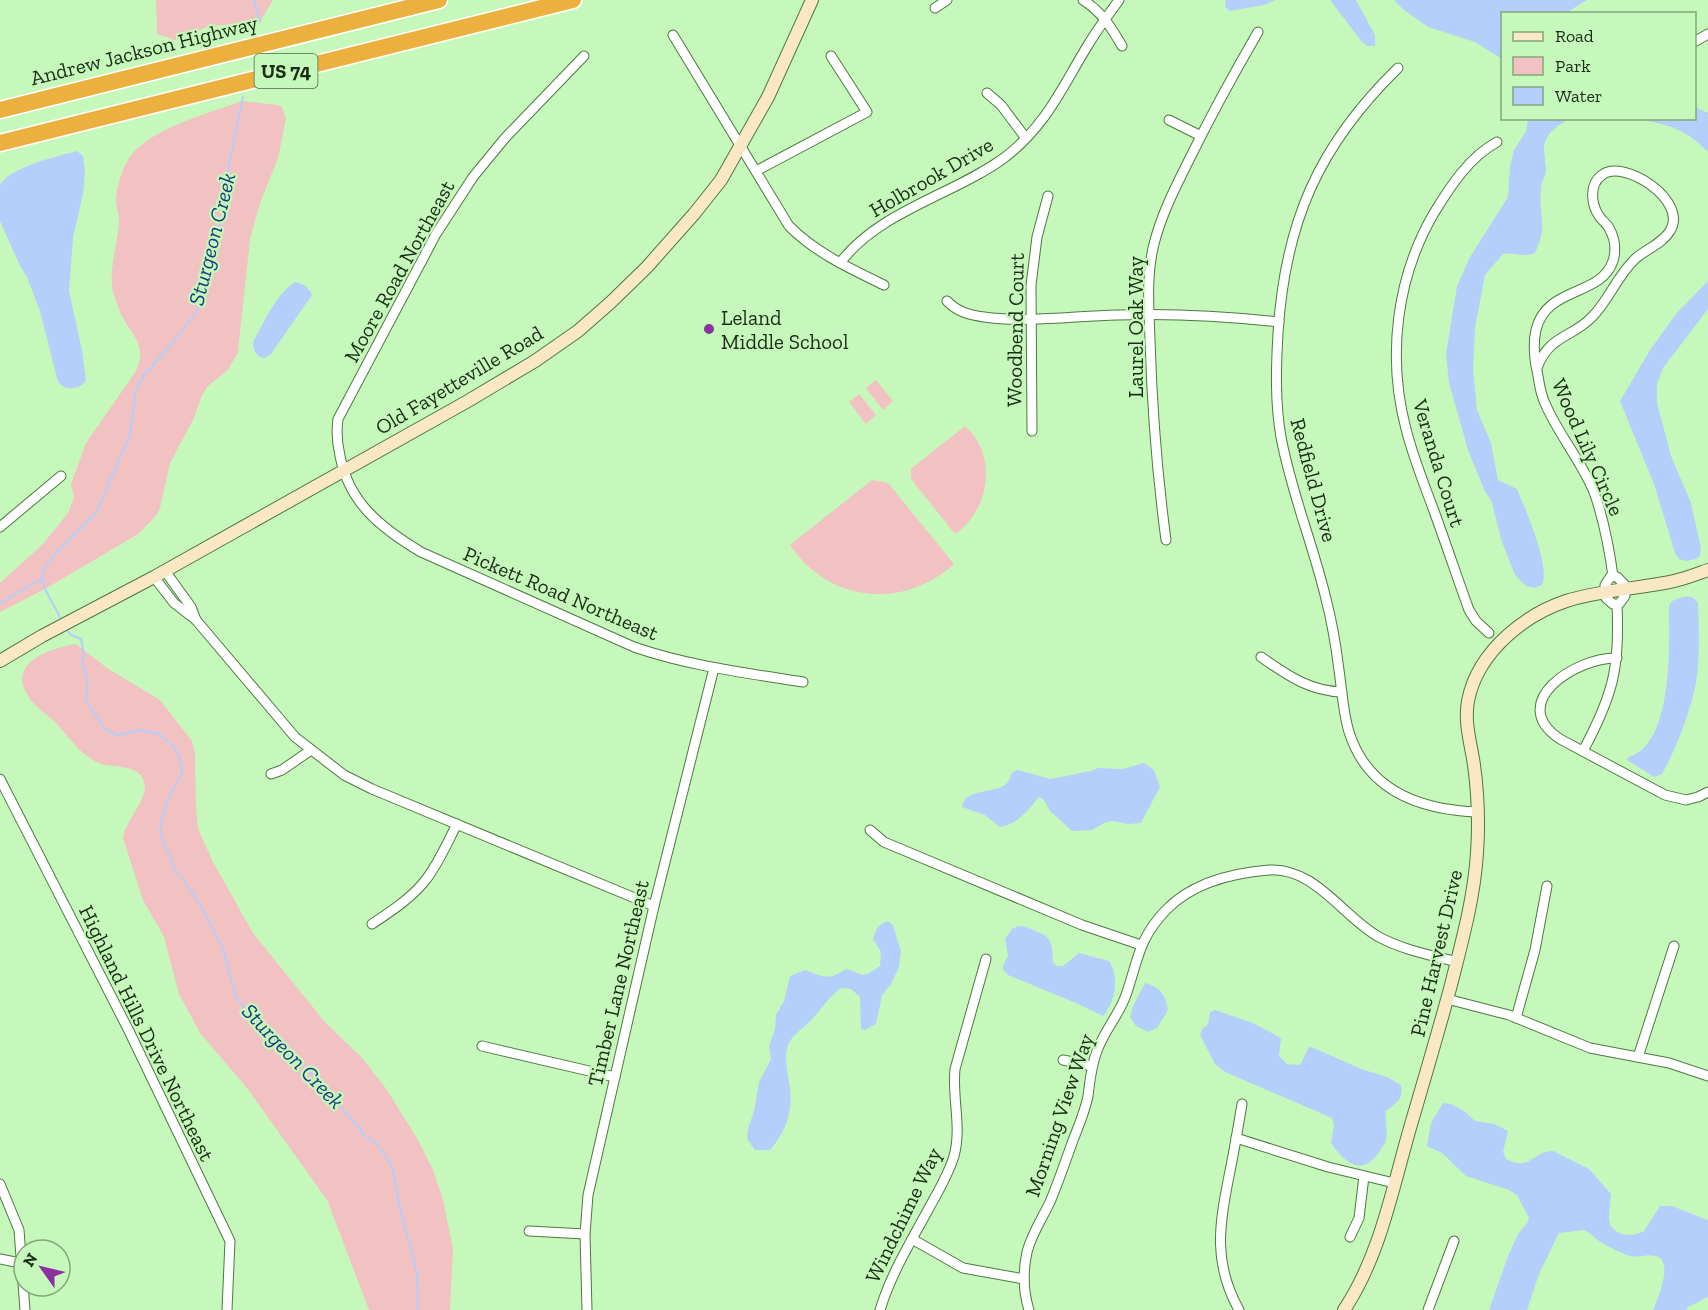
<svg xmlns="http://www.w3.org/2000/svg" width="1708" height="1310" font-family="'Zilla Slab',serif">
	<style>
		.green { fill: #f1c2c1 }
		.water { fill: #b4cffb }
		.lines { fill: none; stroke-linecap: round; stroke-linejoin: round }
		.stream { stroke: #b4cffb; stroke-width: 2 }
		.street-casing { stroke: #4d7942; stroke-width: 11 }
		.secondary-casing { stroke: #4d7942; stroke-width: 14 }
		.highway-casing { stroke: #fff; stroke-width: 19 }
		.street { stroke: #fff; stroke-width: 9 }
		.secondary { stroke: #f9e7c5; stroke-width: 12 }
		.highway { stroke: #ecb03e; stroke-width: 16 }
		.poi-dot { fill: #8a329e; stroke: #c7f8bb; stroke-width: 2 }
		.labels { text-anchor: middle; dominant-baseline: central; stroke-width: 4.5; stroke-linejoin: round; paint-order: stroke }
		.shield { fill: #c7f8bb; stroke: #4e6a48; stroke-width: 1.5 }
		.shield-label { font-size: 20px; font-weight: bold; fill: #1a2d16 }
		.street-label { font-size: 21px; fill: #1a2d16; stroke: #c7f8bb }
		.poi-label { font-size: 21px; fill: #1a2d16; stroke: #c7f8bb; text-anchor: start }
		.water-label { font-size: 22px; font-style: italic; fill: #163d7b; stroke: #c7f8bb }
	</style>
	<rect width="100%" height="100%" fill="#c7f8bb"/>
	<g class="green">
		<polygon points="156,0 273,0 260,22 210,26 175,40 157,34"/>
		<path d="M242,101l36,4 4,2 4,12 -8,39 -18,45 -10,36 -12,113 -10,18 -20,16 -6,9 -8,23 -24,45 -10,45 -5,9 -17,17 -93,55 -45,23v-29l43,-39 25,-31 6,-15 -3,-14 15,-41 50,-72c13,-29 -8,-37 -17,-62 -2,-7 -6,-14 -7,-22 -2,-20 5,-43 7,-63 1,-9 -4,-18 -3,-27 2,-14 7,-32 16,-43 23,-27 78,-41 110,-53z"/>
		<polygon points="876,380 893,401 883,410 866,388"/>
		<polygon points="859,394 876,415 866,424 849,402"/>
		<path d="M965,426c33,29 25,84 -10,108l-44,-55v-10z"/>
		<path d="M872,480l16,3 66,81c-51,46 -125,39 -164,-19z"/>
		<path d="M76,644l31,24 53,32 32,41 3,13 1,54 2,21 15,33 40,71 71,88 39,38 24,31 31,50 15,30 10,30 10,49 -3,61h-81l-42,-110 -80,-112 -47,-55 -21,-39 -15,-57 -21,-37 -20,-62c2,-18 29,-42 20,-59 -7,-15 -29,-11 -42,-15 -6,-2 -14,-8 -19,-12 -10,-9 -18,-21 -28,-31 -9,-8 -19,-14 -26,-25 -22,-34 24,-48 48,-52z"/>
	</g>
	<g class="water">
		<polygon points="1226,0 1276,0 1264,5 1230,11 1225,7"/>
		<polygon points="1330,0 1356,0 1375,35 1375,46 1368,46 1362,42"/>
		<polygon points="1394,0 1587,0 1566,13 1502,14 1502,59 1475,42 1428,27 1404,10"/>
		<path d="M1695,107l13,6v39c-22,-23 -39,-27 -70,-33l56,-1z"/>
		<path d="M1528,119h42c-12,6 -25,14 -26,29 0,8 2,16 2,23 -1,6 -5,12 -5,18 -3,28 8,34 -6,64 -12,5 -20,-1 -32,1l-18,21 -10,53 -2,42 4,40 14,33 7,37 19,9c8,19 34,78 25,96l-7,3 -9,-2 -11,-11 -13,-33 -11,-42 -6,-8 -17,-42 -19,-67 -3,-29 11,-68 13,-29 38,-60 2,-31 4,-16 12,-19z"/>
		<path d="M77,151l6,5 2,16 -2,22 -10,44 -4,53 13,59 4,31c-8,9 -20,10 -28,1l-18,-71 -13,-34 -7,-11 -20,-45v-36c10,-18 58,-29 77,-34z"/>
		<polygon points="1708,281 1708,309 1663,368 1657,384 1657,402 1661,418 1671,456 1691,503 1701,548 1700,556 1696,559 1686,561 1679,559 1675,553 1654,484 1620,401 1650,350 1676,314"/>
		<path d="M295,282c7,1 15,6 17,13l-41,59 -6,4c-9,0 -14,-10 -11,-18 11,-19 22,-46 41,-58z"/>
		<path d="M1686,596l8,2 4,5c1,26 2,54 -2,80 -6,30 -19,64 -34,91l-8,3 -27,-17 2,-3c45,-14 40,-114 40,-151l3,-5z"/>
		<path d="M1144,763l10,7 6,17 -19,36 -13,1 -15,-3 -7,1 -14,8 -20,1 -22,-20 -6,-11 -5,-3c-11,13 -21,27 -39,30l-15,-12 -23,-8c2,-18 31,-14 43,-22 4,-3 5,-9 8,-13l5,-2 32,9 41,-8 7,-3 25,1z"/>
		<path d="M888,921l5,4 8,26 -2,16 -8,17 -9,11 -6,29 -11,6 -4,-1 -1,-32 -9,-8 -10,-1c-11,8 -19,20 -28,30 -8,10 -20,15 -25,27 -4,12 -1,25 1,37 5,27 -2,48 -19,68h-15l-8,-11 1,-10 6,-18 5,-29 12,-23 -2,-13 6,-17 1,-14 8,-14 6,-25 15,-6c19,7 23,11 41,-1 18,5 15,11 34,-3l1,-14 -8,-13c3,-10 5,-15 15,-18z"/>
		<path d="M1018,926c8,0 13,3 20,6 15,6 14,15 15,30l4,4h6l16,-13 30,8c11,17 6,41 -6,55l-27,-13 -68,-28 -5,-5v-4l5,-10 -3,-17 7,-10z"/>
		<path d="M1145,983c15,3 21,13 23,27l-11,18 -9,4 -12,-6 -6,-9 3,-11z"/>
		<path d="M1215,1010l38,13 28,15 -2,18 8,8 13,1 9,-18 5,1 47,21 26,8 14,8c3,14 -5,18 -15,26 -1,9 2,20 0,29 -1,4 -4,8 -7,12 -17,26 -35,10 -48,-9l3,-18 -2,-7 -107,-46 -10,-8 -15,-29 2,-6 6,-5 2,-12z"/>
		<path d="M1443,1103l8,1 13,7 11,10 19,3 14,7 -5,21 3,7c25,13 26,-8 47,-8l36,18 22,25 -2,23 1,8c9,12 21,12 34,6l16,-25h12l36,14v77l-20,10 -2,3h-33c5,-11 21,-49 3,-54 -11,-3 -18,4 -32,-2 -9,-4 -17,-8 -25,-13 -6,-4 -9,-9 -15,-11l-25,3 -20,41 -12,36h-38l19,-54 10,-22 10,-12 1,-4 -12,-23 -8,-5 -43,-14 -24,-23 -15,-7 4,-23z"/>
	</g>
	<g class="lines">
		<g class="stream">
			<polyline points="254,0 260,22"/>
			<polyline points="0,603 41,579"/>
			<polyline points="61,619 45,589 42,578 44,568 56,553 96,513 130,435 136,389 144,375 172,344 198,309 224,207 229,164 243,97"/>
			<polyline points="66,629 71,635 81,639 84,654 82,663 88,680 86,701 104,728 117,735 140,730 159,734 175,748 180,758 182,774 168,798 160,825 161,835 175,870 192,892 207,917 223,949 236,997 266,1035 309,1071 331,1094 366,1137 377,1144 390,1163 394,1175 399,1204 417,1273 418,1310"/>
		</g>
		<g class="street-casing">
			<g id="street">
				<path d="M1083,0c19,12 28,27 39,46"/>
				<polyline points="935,8 947,0"/>
				<path d="M673,35l116,191c27,27 60,42 95,59"/>
				<polyline points="1694,42 1708,34"/>
				<path d="M584,56l-79,82 -32,39 -37,57 -98,185c-2,14 -1,24 2,37 9,47 41,72 81,96l213,95c55,19 112,26 169,35"/>
				<path d="M1398,68c-80,78 -113,155 -120,265 -2,35 -3,70 3,104 10,55 32,107 45,162 6,23 10,47 13,71 3,21 4,42 10,62 19,60 72,78 129,80"/>
				<polyline points="987,93 1001,105 1025,137"/>
				<polyline points="1169,120 1201,136"/>
				<polyline points="756,171 867,112 831,56"/>
				<path d="M840,263c39,-52 113,-68 164,-105 42,-32 57,-69 84,-113 9,-15 20,-30 31,-45"/>
				<path d="M947,301c10,11 23,14 37,16 43,6 90,-1 133,-2 54,-2 108,1 162,7"/>
				<path d="M1537,368c12,-33 35,-30 55,-51 17,-17 25,-41 43,-58 11,-10 27,-15 35,-28 19,-30 -46,-73 -68,-56 -13,9 -11,29 -3,41 3,5 9,8 11,14 5,9 6,21 3,31 -12,36 -67,25 -77,69 -3,12 -2,24 0,36 3,12 3,23 8,35 13,32 37,59 50,91 10,28 15,55 19,84"/>
				<polyline points="1032,431 1031,285 1037,237 1048,196"/>
				<polyline points="0,527 61,476"/>
				<path d="M1166,540c-9,-67 -14,-133 -16,-200 -1,-32 -4,-65 4,-96 7,-28 20,-54 33,-80 22,-45 46,-89 71,-132"/>
				<polyline points="165,571 191,607 196,620"/>
				<polygon points="1611,576 1617,577 1624,584 1625,596 1619,604 1613,604 1606,598 1605,585"/>
				<polyline points="154,577 174,603 196,620 295,737 344,775 372,789 654,906"/>
				<path d="M1489,633l-13,-12 -7,-11c-12,-33 -23,-66 -35,-99 -10,-27 -21,-54 -28,-82 -19,-72 -10,-151 28,-216 16,-26 35,-56 63,-71"/>
				<path d="M1261,657c26,18 48,34 81,35"/>
				<path d="M1617,658c-40,-1 -112,44 -57,81l105,56 21,5 12,-3 10,-5"/>
				<path d="M1583,751c30,-56 37,-83 34,-146"/>
				<polyline points="271,774 282,770 311,750"/>
				<polyline points="0,779 129,1031 230,1241 227,1310"/>
				<polyline points="870,830 884,842 1082,925 1141,945"/>
				<path d="M372,924c18,-12 38,-25 52,-42 14,-17 23,-39 33,-58"/>
				<polyline points="1447,999 1509,1015 1590,1048 1669,1063 1708,1076"/>
				<polyline points="1516,1018 1535,950 1547,886"/>
				<polyline points="482,1046 615,1077"/>
				<polyline points="1638,1057 1674,946"/>
				<polyline points="1063,1060 1092,1066"/>
				<polyline points="1236,1138 1328,1167 1394,1183"/>
				<polyline points="0,1184 19,1230 25,1310"/>
				<polyline points="529,1231 585,1234"/>
				<polyline points="1350,1237 1359,1218 1364,1176"/>
				<polyline points="912,1239 963,1268 1024,1279"/>
				<polyline points="0,1259 20,1263"/>
				<polyline points="587,1310 585,1234 588,1195 654,906 714,668"/>
				<path d="M880,1310c11,-36 30,-67 48,-100 9,-17 20,-34 26,-54 8,-29 -2,-57 1,-87l31,-110"/>
				<path d="M1029,1310c-6,-19 -6,-39 -2,-58 5,-19 15,-33 23,-50 8,-19 15,-39 22,-59 6,-16 13,-31 16,-47 2,-16 3,-30 9,-45 7,-20 22,-36 29,-56 12,-34 12,-56 40,-85 26,-27 66,-37 103,-40 46,-3 74,47 110,67 24,13 52,18 78,25"/>
				<path d="M1239,1310c-26,-47 -20,-84 -10,-134 5,-24 9,-48 13,-72"/>
				<polyline points="1428,1310 1454,1241"/>
			</g>
		</g>
		<g class="secondary-casing">
			<g id="secondary">
				<polyline points="0,661 42,636 154,577 468,401 535,361 578,331 610,303 647,267 694,214 721,180 768,97 812,0"/>
				<path d="M1344,1310c36,-54 48,-120 66,-182 14,-48 28,-95 41,-143 11,-44 23,-86 26,-132 2,-29 1,-59 -3,-88 -3,-21 -10,-42 -6,-64 5,-26 21,-49 40,-66 49,-44 96,-41 156,-52 15,-2 30,-8 44,-13"/>
			</g>
		</g>
		<g class="highway-casing">
			<g id="highway">
				<polyline points="0,110 439,0"/>
				<polyline points="0,143 573,0"/>
			</g>
		</g>
		<use href="#street" class="street"/>
		<use href="#secondary" class="secondary"/>
		<use href="#highway" class="highway"/>
	</g>
	<circle class="poi-dot" cx="709" cy="329" r="6"/>
	<g class="labels">
		<rect class="shield" x="254.5" y="54" width="63" height="34" rx="4.5"/>
		<g class="shield-label">
			<text x="286" y="71">US 74</text>
		</g>
		<g class="street-label">
			<text transform="translate(144 50) rotate(-14)">Andrew Jackson Highway</text>
			<text transform="translate(931 177) rotate(-30)">Holbrook Drive</text>
			<text transform="translate(399 271) rotate(-61)">Moore Road Northeast</text>
			<text transform="translate(1135 327) rotate(-90)">Laurel Oak Way</text>
			<text transform="translate(1015 330) rotate(-89)">Woodbend Court</text>
			<text transform="translate(459 380) rotate(-31)">Old Fayetteville Road</text>
			<text transform="translate(1588 447) rotate(66)">Wood Lily Circle</text>
			<text transform="translate(1439 463) rotate(73)">Veranda Court</text>
			<text transform="translate(1314 480) rotate(75)">Redfield Drive</text>
			<text transform="translate(561 593) rotate(23)">Pickett Road Northeast</text>
			<text transform="translate(1436 953) rotate(-77)">Pine Harvest Drive</text>
			<text transform="translate(618 983) rotate(-77)">Timber Lane Northeast</text>
			<text transform="translate(147 1033) rotate(64)">Highland Hills Drive Northeast</text>
			<text transform="translate(1059 1115) rotate(-71)">Morning View Way</text>
			<text transform="translate(903 1215) rotate(-64)">Windchime Way</text>
		</g>
		<g class="poi-label">
			<text x="721" y="317">Leland<tspan x="721" dy="24">Middle School</tspan></text>
		</g>
		<g class="water-label">
			<text transform="translate(212 239) rotate(-76)">Sturgeon Creek</text>
			<text transform="translate(293 1056) rotate(46)">Sturgeon Creek</text>
		</g>
	</g>
	<rect x="1501" y="12" width="195" height="108" fill="#c7f8bb" stroke="#82a779" stroke-width="1.5"/>
	<rect x="1513" y="32" width="30" height="9" fill="#f9e7c5" stroke="#82a779" stroke-width="1.5"/>
	<text x="1555" y="42" font-size="18" fill="#1a2d16">Road</text>
	<rect x="1513" y="57" width="30" height="18" fill="#f1c2c1" stroke="#82a779" stroke-width="1.5"/>
	<text x="1555" y="72" font-size="18" fill="#1a2d16">Park</text>
	<rect x="1513" y="87" width="30" height="18" fill="#b4cffb" stroke="#82a779" stroke-width="1.5"/>
	<text x="1555" y="102" font-size="18" fill="#1a2d16">Water</text>
	<g transform="translate(42 1268) rotate(304)"><circle r="28" fill="#c7f8bb" stroke="#82a779" stroke-width="1.5"/>
	<path d="M0-4.5L10 22L0 15L-10 22Z" fill="#8a329e"/>
	<text y="-9" font-size="16" font-weight="bold" text-anchor="middle" fill="#1a2d16">N</text>
	</g>
</svg>
